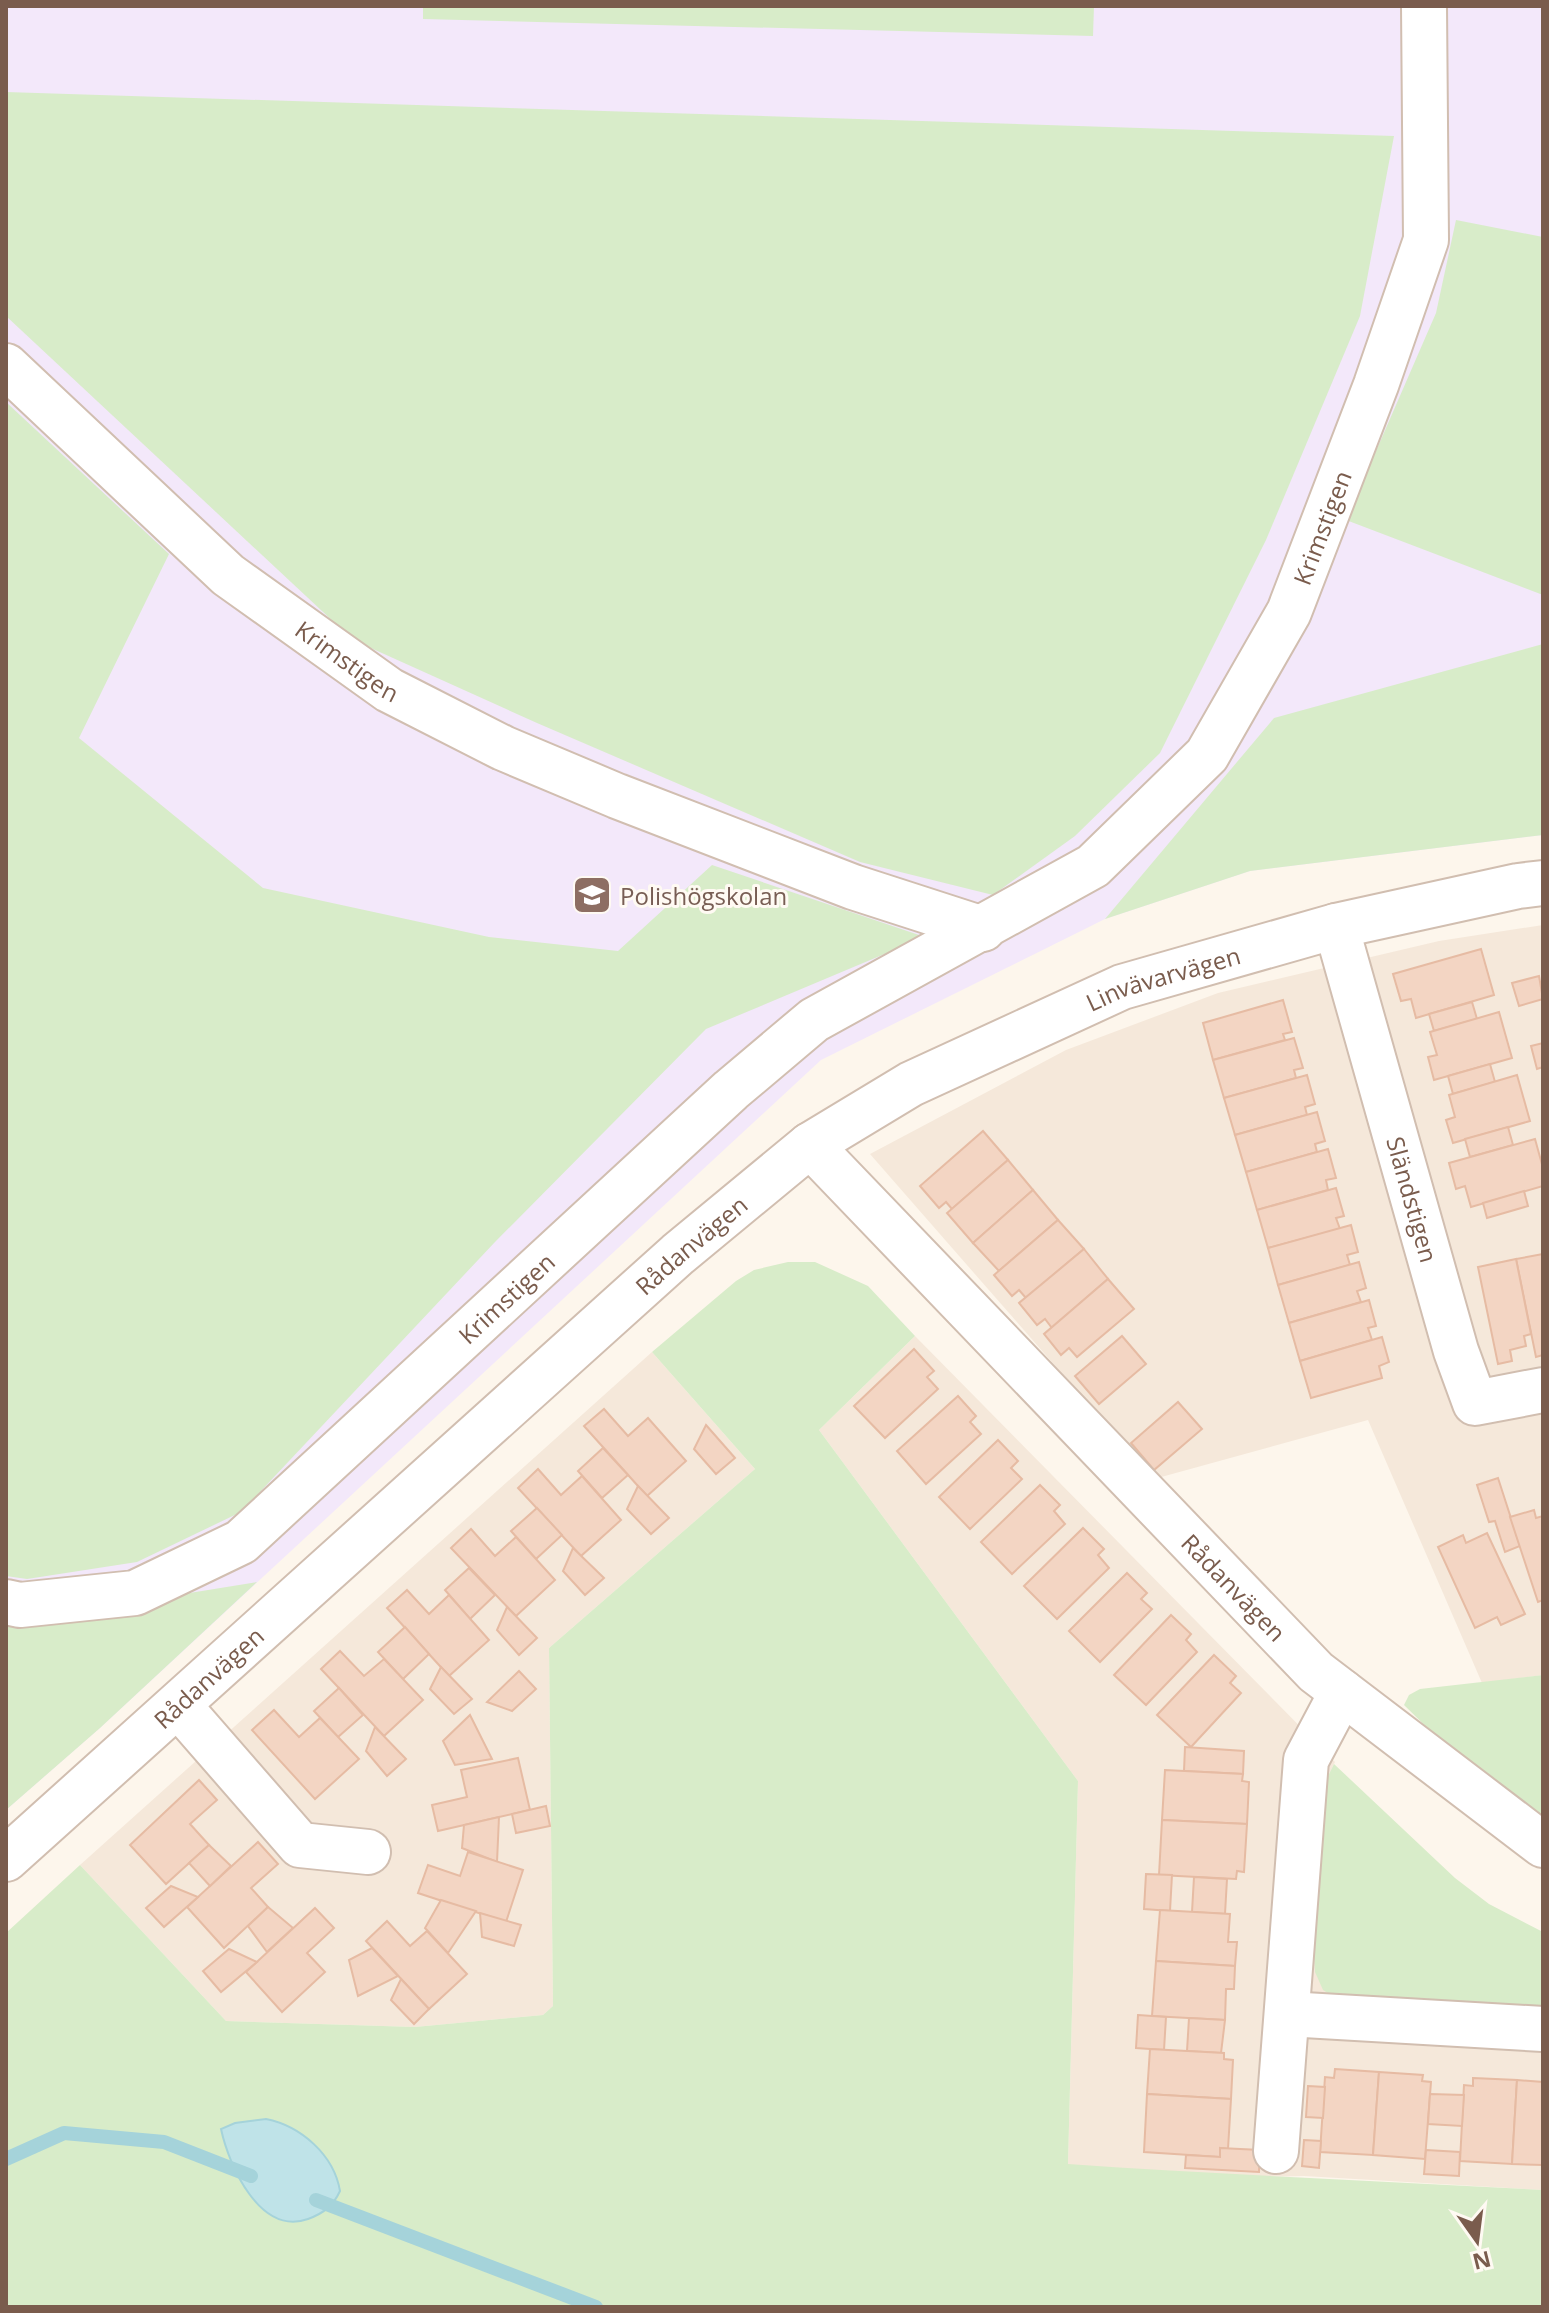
<svg xmlns="http://www.w3.org/2000/svg" width="1549" height="2313" font-family="'Open Sans',sans-serif">
	<style>
		.residential { fill: #f5e8da }
		.education { fill: #f3e8fa }
		.green { fill: #d8ecc9 }
		.water { fill: #bfe3e8; stroke: #a5d3da; stroke-width: 2 }
		.lines { fill: none; stroke-linecap: round; stroke-linejoin: round }
		.stream { stroke: #a5d3da; stroke-width: 14 }
		.building { fill: #f3d5c3; stroke: #e6bba3; stroke-width: 2 }
		.minor-casing { stroke: #d1beb0; stroke-width: 48 }
		.minor { stroke: #fff; stroke-width: 44 }
		.labels { text-anchor: middle; dominant-baseline: central; stroke-width: 6; stroke-linejoin: round; paint-order: stroke }
		.street-label { font-size: 24px; fill: #7a5c4d; stroke: #fffaf3 }
		.education-label { font-size: 24px; fill: #785e54; stroke: #fffaf3; text-anchor: start }
	</style>
	<rect width="100%" height="100%" fill="#fdf6ec"/>
	<g class="residential">
		<polygon points="1543,925 1543,1675 1482,1683 1368,1420 1154,1479 870,1154 1066,1050 1218,993 1439,941"/>
		<polygon points="915,1336 1335,1762 1320,1792 1543,2015 1543,2190 1304,2176 1260,2177 1068,2165 1078,1781 819,1430"/>
		<polygon points="652,1352 755,1469 549,1648 553,2006 543,2015 415,2027 226,2021 80,1865"/>
	</g>
	<polygon class="education" points="6,6 1543,6 1543,835 1250,871 1105,919 821,1060 100,1728 6,1810"/>
	<g class="green">
		<polygon points="423,6 1094,6 1093,36 423,19"/>
		<polygon points="6,92 1394,136 1360,316 1266,540 1160,753 1075,836 993,895 860,862 537,723 353,640 6,316"/>
		<polygon points="1456,220 1543,237 1543,595 1346,520 1436,313"/>
		<polygon points="6,402 169,554 79,738 263,888 489,937 618,951 712,865 925,937 706,1029 495,1242 241,1512 137,1562 27,1579 6,1576"/>
		<polygon points="1543,644 1543,835 1250,871 1105,919 1274,718"/>
		<path d="M788,1262h27l53,24 47,50 -96,94 259,351 -10,383c158,11 317,17 475,26v117h-1537v-374l74,-68 146,156 189,6 128,-12 10,-9 -4,-358 206,-179 -103,-117 84,-71 18,-11z"/>
		<polygon points="257,1582 100,1728 6,1810 6,1612 140,1601"/>
		<polygon points="1543,1675 1543,1826 1511,1810 1404,1705 1409,1695 1420,1689"/>
		<polygon points="1334,1764 1455,1878 1489,1904 1543,1932 1543,2015 1331,1995 1323,1990 1315,1972 1313,1938 1320,1792"/>
	</g>
	<path class="water" d="M266,2119c35,7 68,36 74,72 -7,15 -16,22 -32,28 -48,17 -79,-53 -87,-90l14,-6z"/>
	<g class="lines">
		<g class="stream">
			<polyline points="6,2159 64,2133 164,2142 251,2176"/>
			<polyline points="316,2200 596,2307"/>
		</g>
	</g>
	<g class="building">
		<polygon points="1481,949 1494,995 1416,1018 1411,999 1401,1001 1393,974"/>
		<polygon points="1539,976 1543,999 1519,1006 1512,983"/>
		<polygon points="1283,1000 1292,1032 1283,1034 1285,1040 1213,1060 1203,1023"/>
		<polygon points="1472,1002 1477,1019 1434,1031 1429,1014"/>
		<polygon points="1499,1012 1512,1058 1434,1080 1428,1057 1437,1055 1430,1032"/>
		<polygon points="1294,1038 1303,1068 1294,1070 1296,1078 1224,1098 1213,1060"/>
		<polygon points="1543,1043 1543,1067 1537,1069 1531,1046"/>
		<polygon points="1490,1064 1495,1082 1453,1094 1448,1076"/>
		<polygon points="1307,1075 1315,1104 1305,1107 1307,1115 1235,1135 1224,1098"/>
		<polygon points="1517,1075 1530,1121 1453,1143 1446,1120 1455,1117 1449,1095"/>
		<polygon points="1317,1112 1325,1141 1315,1144 1317,1152 1246,1172 1235,1135"/>
		<polygon points="1508,1127 1513,1145 1470,1157 1465,1139"/>
		<polygon points="983,1131 1008,1160 952,1209 946,1202 939,1208 920,1186"/>
		<polygon points="1535,1139 1543,1168 1543,1186 1471,1207 1465,1186 1456,1189 1449,1163"/>
		<polygon points="1328,1149 1336,1178 1326,1180 1328,1190 1257,1210 1246,1172"/>
		<polygon points="1008,1160 1033,1190 973,1243 947,1213"/>
		<polygon points="1336,1188 1344,1216 1336,1218 1340,1229 1268,1248 1257,1210"/>
		<polygon points="1033,1190 1058,1220 999,1271 973,1243"/>
		<polygon points="1524,1191 1528,1206 1487,1218 1483,1203"/>
		<polygon points="1058,1220 1084,1249 1026,1298 1019,1290 1012,1296 994,1275"/>
		<polygon points="1351,1225 1358,1252 1347,1255 1350,1265 1278,1285 1268,1248"/>
		<polygon points="1084,1249 1108,1279 1052,1328 1045,1319 1037,1325 1019,1303"/>
		<polygon points="1543,1254 1543,1355 1536,1357 1516,1259"/>
		<polygon points="1516,1259 1531,1334 1524,1336 1526,1346 1510,1350 1512,1361 1498,1364 1478,1267"/>
		<polygon points="1359,1262 1366,1288 1357,1291 1361,1302 1289,1323 1278,1285"/>
		<polygon points="1108,1279 1134,1309 1077,1357 1069,1348 1061,1355 1044,1334"/>
		<polygon points="1369,1300 1376,1326 1368,1328 1372,1340 1300,1361 1289,1323"/>
		<polygon points="1122,1336 1146,1364 1099,1404 1075,1376"/>
		<polygon points="1382,1337 1389,1362 1379,1366 1382,1378 1311,1398 1300,1361"/>
		<polygon points="914,1349 934,1371 927,1377 938,1389 885,1438 854,1406"/>
		<polygon points="958,1396 976,1416 970,1422 981,1434 926,1484 897,1451"/>
		<polygon points="1178,1402 1202,1429 1154,1470 1131,1443"/>
		<polygon points="604,1409 628,1436 648,1418 686,1461 647,1496 584,1426"/>
		<polygon points="706,1425 735,1458 716,1474 694,1449"/>
		<polygon points="998,1440 1018,1461 1011,1468 1022,1479 970,1529 939,1497"/>
		<polygon points="603,1448 628,1475 602,1498 578,1471"/>
		<polygon points="538,1469 561,1495 582,1476 621,1520 581,1556 518,1488"/>
		<polygon points="1498,1478 1520,1546 1505,1552 1495,1521 1489,1522 1477,1485"/>
		<polygon points="1040,1485 1060,1505 1054,1511 1065,1524 1012,1574 981,1542"/>
		<polygon points="638,1486 669,1518 651,1534 627,1509"/>
		<polygon points="537,1508 562,1535 536,1559 511,1531"/>
		<polygon points="1534,1510 1536,1518 1543,1516 1543,1600 1538,1602 1510,1517"/>
		<polygon points="1083,1528 1104,1549 1098,1555 1109,1568 1057,1619 1024,1586"/>
		<polygon points="471,1529 495,1556 516,1537 555,1580 516,1616 451,1548"/>
		<polygon points="1487,1533 1525,1614 1501,1625 1497,1617 1475,1628 1438,1547 1463,1535 1466,1543"/>
		<polygon points="573,1548 604,1578 585,1595 563,1571"/>
		<polygon points="469,1568 495,1595 470,1619 445,1590"/>
		<polygon points="1127,1573 1147,1593 1141,1599 1152,1609 1100,1662 1069,1631"/>
		<polygon points="407,1590 429,1614 449,1595 489,1640 449,1676 387,1608"/>
		<polygon points="507,1607 537,1638 519,1655 497,1630"/>
		<polygon points="1171,1615 1191,1634 1186,1640 1197,1652 1146,1705 1114,1675"/>
		<polygon points="405,1627 429,1654 403,1679 378,1652"/>
		<polygon points="340,1651 364,1676 384,1659 423,1700 384,1736 321,1669"/>
		<polygon points="1214,1655 1236,1676 1230,1683 1241,1693 1191,1747 1157,1715"/>
		<polygon points="441,1667 472,1699 454,1714 430,1689"/>
		<polygon points="519,1671 536,1689 512,1711 487,1702"/>
		<polygon points="339,1688 363,1715 338,1737 314,1711"/>
		<polygon points="274,1710 299,1737 320,1718 359,1759 315,1799 252,1730"/>
		<polygon points="470,1715 492,1759 455,1765 443,1741"/>
		<polygon points="375,1727 406,1759 387,1776 366,1751"/>
		<polygon points="1185,1747 1244,1751 1243,1774 1184,1771"/>
		<polygon points="518,1758 530,1810 438,1831 432,1805 467,1797 461,1770"/>
		<polygon points="1165,1770 1243,1774 1242,1781 1249,1782 1247,1824 1162,1820"/>
		<polygon points="199,1780 217,1800 190,1824 209,1845 166,1884 130,1845"/>
		<polygon points="546,1806 550,1826 516,1833 512,1814"/>
		<polygon points="499,1817 497,1862 462,1848 464,1825"/>
		<polygon points="1162,1820 1247,1824 1244,1872 1237,1871 1236,1879 1159,1875"/>
		<polygon points="258,1842 278,1864 251,1888 268,1907 224,1948 187,1907"/>
		<polygon points="209,1845 231,1866 210,1886 189,1863"/>
		<polygon points="468,1852 523,1870 506,1922 418,1893 428,1865 460,1876"/>
		<polygon points="1146,1874 1172,1875 1170,1911 1144,1909"/>
		<polygon points="1194,1877 1227,1879 1225,1914 1192,1912"/>
		<polygon points="171,1886 198,1897 164,1927 146,1908"/>
		<polygon points="441,1900 476,1911 448,1953 425,1928"/>
		<polygon points="268,1907 293,1928 267,1952 248,1926"/>
		<polygon points="315,1908 334,1928 307,1953 325,1972 282,2012 246,1972"/>
		<polygon points="1160,1910 1230,1914 1228,1942 1237,1942 1235,1966 1156,1961"/>
		<polygon points="480,1913 521,1925 514,1946 482,1937"/>
		<polygon points="387,1921 410,1946 427,1931 467,1974 429,2009 366,1941"/>
		<polygon points="372,1948 398,1976 358,1996 349,1960"/>
		<polygon points="229,1949 257,1962 221,1992 203,1971"/>
		<polygon points="1156,1961 1235,1966 1234,1989 1226,1989 1225,2020 1152,2016"/>
		<polygon points="401,1979 429,2009 414,2024 391,2000"/>
		<polygon points="1138,2015 1166,2017 1164,2050 1136,2048"/>
		<polygon points="1189,2018 1225,2020 1221,2053 1187,2051"/>
		<polygon points="1150,2049 1224,2053 1224,2059 1233,2060 1231,2099 1147,2094"/>
		<polygon points="1335,2069 1379,2072 1373,2155 1320,2152 1325,2077 1334,2078"/>
		<polygon points="1379,2072 1423,2075 1422,2081 1431,2082 1425,2159 1373,2155"/>
		<polygon points="1473,2078 1517,2080 1512,2164 1460,2161 1464,2085 1473,2086"/>
		<polygon points="1517,2080 1543,2082 1543,2165 1512,2164"/>
		<polygon points="1308,2086 1325,2087 1323,2118 1306,2117"/>
		<polygon points="1147,2094 1231,2099 1228,2149 1220,2148 1220,2157 1144,2152"/>
		<polygon points="1430,2094 1464,2095 1462,2126 1428,2124"/>
		<polygon points="1304,2140 1321,2141 1319,2168 1302,2166"/>
		<polygon points="1220,2148 1260,2150 1259,2172 1185,2168 1186,2155 1220,2157"/>
		<polygon points="1426,2150 1460,2152 1459,2176 1424,2174"/>
	</g>
	<g class="lines">
		<g class="minor-casing">
			<g id="minor">
				<path id="s1" d="M6,366l222,209 161,115 114,58 114,48 236,91 130,42"/>
				<path id="s2" d="M1336,926l120,425 19,52 68,-13"/>
				<path id="s3" d="M810,1145l101,-61 211,-97 214,-61 182,-40 25,-3"/>
				<path id="s4" d="M6,1602l14,3 115,-12 106,-51 490,-452 83,-70 279,-154 114,-111 82,-143 87,-227 50,-145 -2,-234"/>
				<polyline points="178,1705 300,1845 368,1852"/>
				<path id="s5" d="M6,1859l672,-605 132,-109 506,527 227,173"/>
				<polyline points="1287,2014 1543,2029"/>
				<polyline points="1276,2151 1306,1760 1342,1692"/>
			</g>
		</g>
		<use href="#minor" class="minor"/>
	</g>
	<defs>
		<g id="university-square" transform="scale(2)"><rect x="-9" y="-9" width="18" height="18" rx="4" fill="#8d6e63" stroke="#fffaf3"/><path d="M0-5L7-2L0 1L-7-2ZM-4 1L0 2.5L4 1V4Q0 6-4 4Z" fill="#fff"/></g>
	</defs>
	<g fill-rule="evenodd">
		<use href="#university-square" x="592" y="895"/>
	</g>
	<g class="labels">
		<g class="street-label">
			<text stroke="none"><textPath href="#s4" startOffset="1756">Krimstigen</textPath></text>
			<text stroke="none"><textPath href="#s1" startOffset="452">Krimstigen</textPath></text>
			<text stroke="none"><textPath href="#s3" startOffset="392">Linvävarvägen</textPath></text>
			<text stroke="none"><textPath href="#s2" startOffset="284">Sländstigen</textPath></text>
			<text stroke="none"><textPath href="#s5" startOffset="920">Rådanvägen</textPath></text>
			<text stroke="none"><textPath href="#s4" startOffset="608">Krimstigen</textPath></text>
			<text stroke="none"><textPath href="#s5" startOffset="1688">Rådanvägen</textPath></text>
			<text stroke="none"><textPath href="#s5" startOffset="272">Rådanvägen</textPath></text>
		</g>
		<g class="education-label">
			<text x="620" y="895">Polishögskolan</text>
		</g>
	</g>
	<rect width="1549" height="2313" fill="none" stroke="#7a5c4d" stroke-width="16"/>
	<g transform="translate(1477 2241) rotate(166)" stroke="#fffaf3" stroke-width="6" paint-order="stroke">
	<path d="M0-6L14 30L0 20L-14 30Z" fill="#7a5c4d"/>
	<text y="-12" font-size="22" font-weight="bold" text-anchor="middle" fill="#7a5c4d">N</text>
	</g>
</svg>
